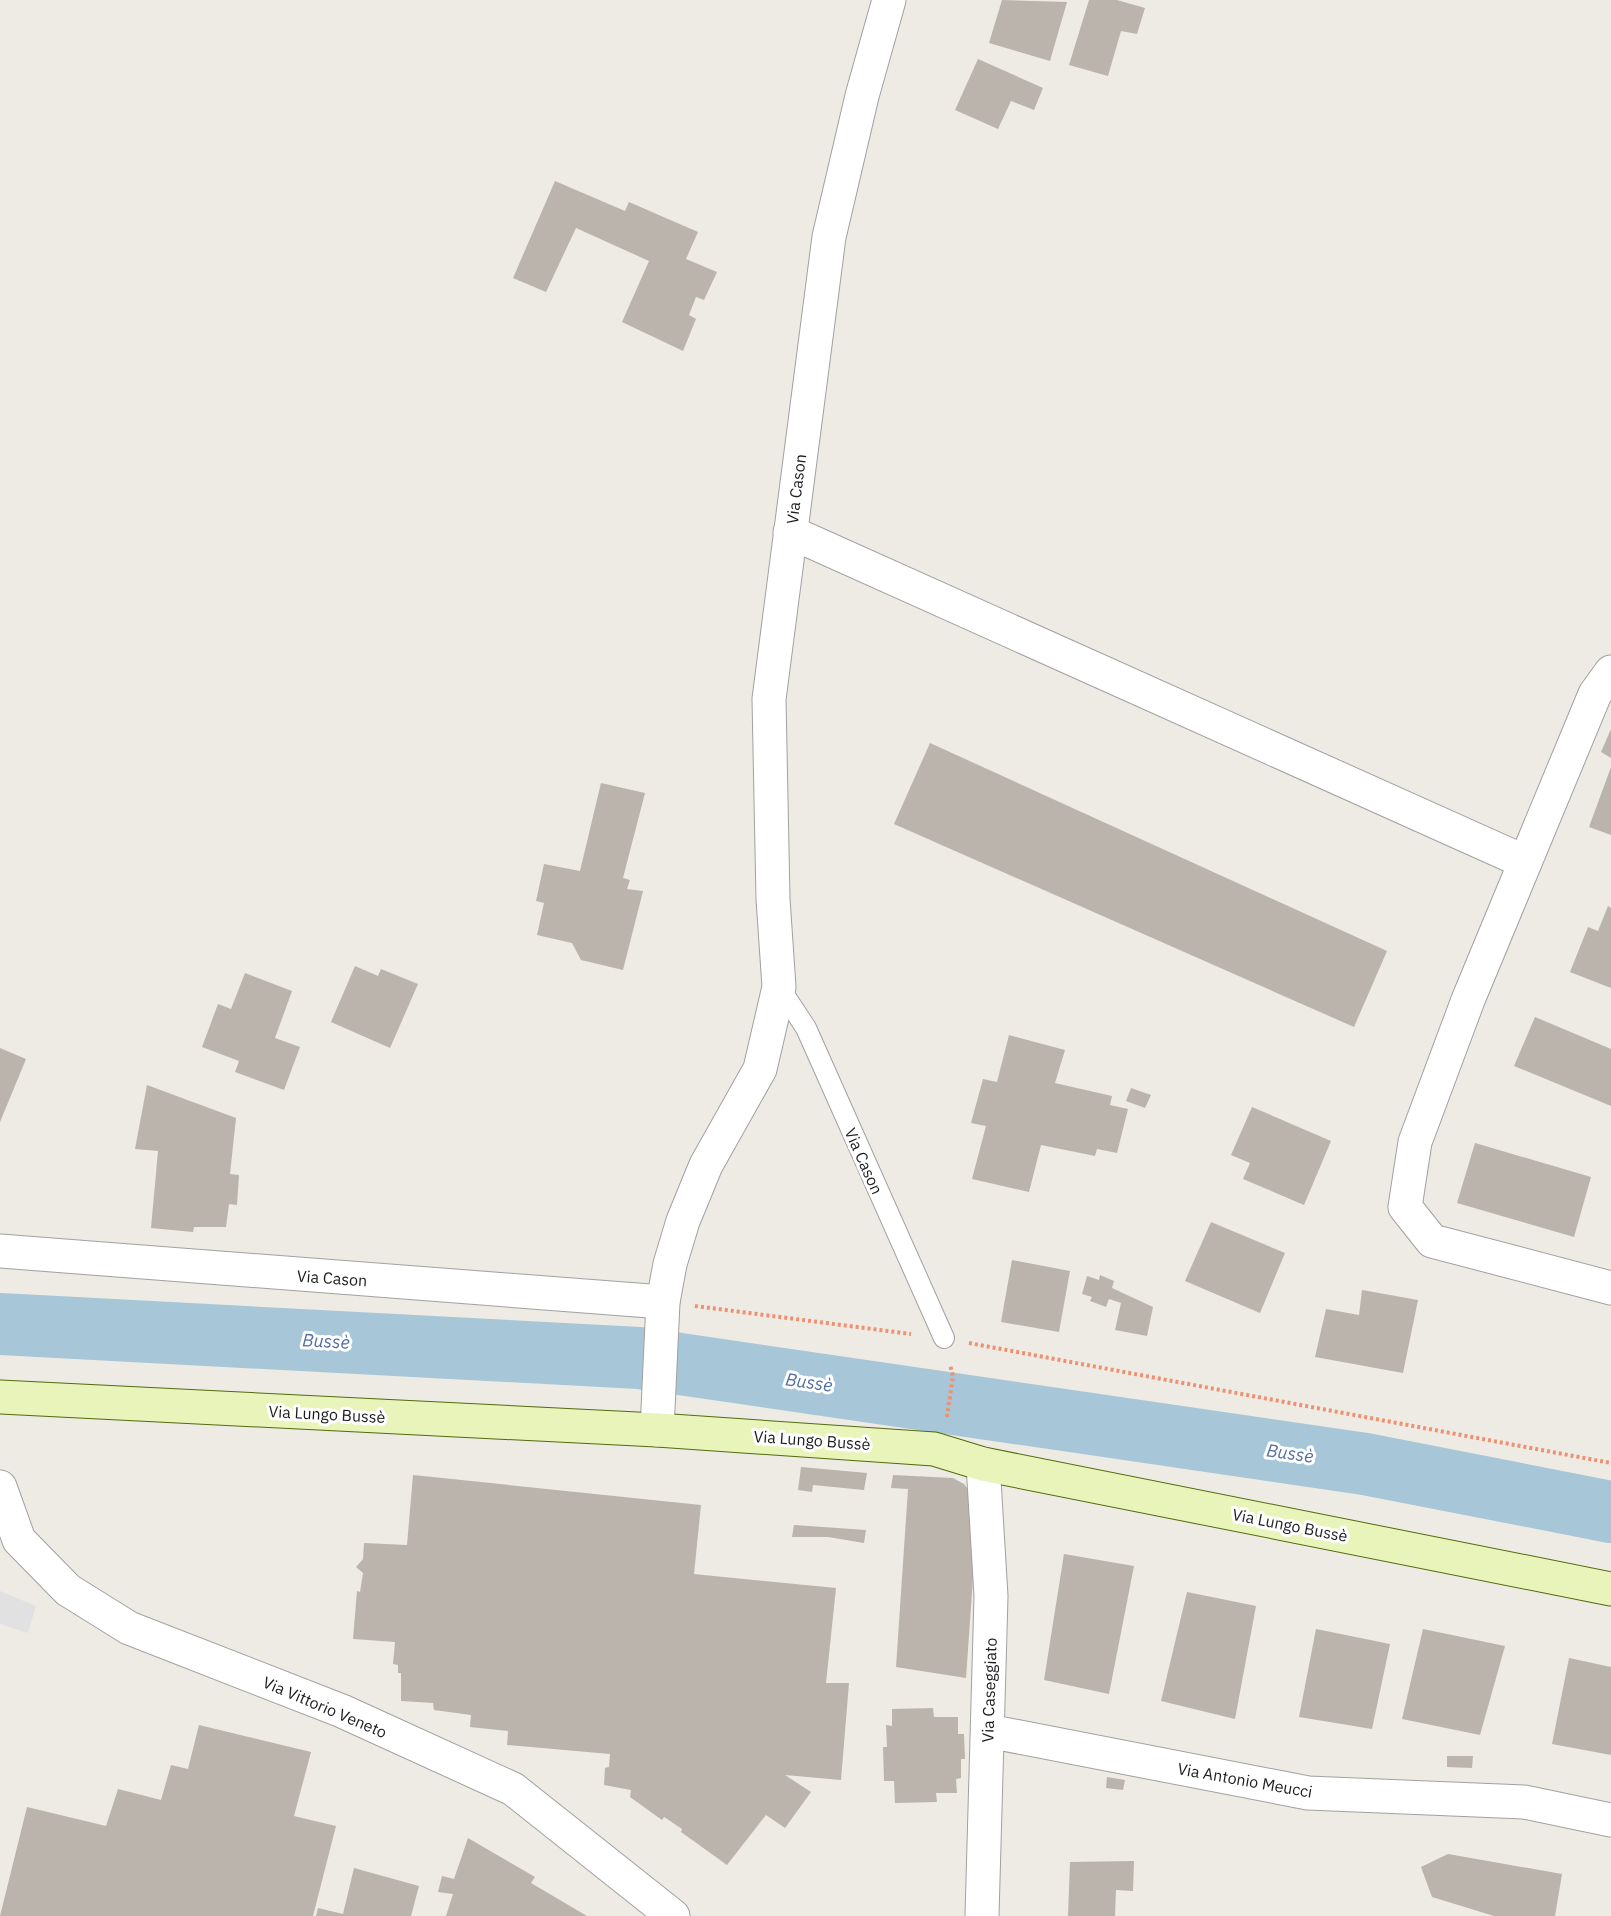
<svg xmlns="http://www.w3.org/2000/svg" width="1611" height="1916" font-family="'IBM Plex Sans',sans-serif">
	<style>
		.parking { fill: #e1e1e1 }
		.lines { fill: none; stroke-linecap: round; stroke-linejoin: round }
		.river { stroke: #a7c6d8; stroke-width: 62 }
		.building { fill: #bab4ad }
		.service-casing { stroke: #a1a1a1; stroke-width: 22 }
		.minor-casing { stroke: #a1a1a1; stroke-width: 35 }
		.tertiary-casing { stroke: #a1a1a1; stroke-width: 35 }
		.secondary-casing { stroke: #536a0d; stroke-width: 35 }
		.path { stroke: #ee9173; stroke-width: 4; stroke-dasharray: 3 3; stroke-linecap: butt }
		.service { stroke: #fff; stroke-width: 20 }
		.minor { stroke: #fff; stroke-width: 33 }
		.tertiary { stroke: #fff; stroke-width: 33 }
		.secondary { stroke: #e9f4ba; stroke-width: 33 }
		.labels { text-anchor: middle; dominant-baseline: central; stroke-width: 6; stroke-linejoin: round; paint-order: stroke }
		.street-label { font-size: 16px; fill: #1d1d1d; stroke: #fff }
		.water-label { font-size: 18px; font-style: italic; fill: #516fa4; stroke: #fff }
	</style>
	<rect width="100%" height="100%" fill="#edebe3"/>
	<polygon class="parking" points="0,1591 36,1606 28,1633 0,1624"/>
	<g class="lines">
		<polyline class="river" points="0,1324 639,1358 1365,1464 1611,1512"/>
	</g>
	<g class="building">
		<polygon points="1002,0 1067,2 1050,61 989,43"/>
		<polygon points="1089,0 1117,0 1145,8 1137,34 1121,31 1108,76 1069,65"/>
		<polygon points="978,59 1043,88 1034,110 1011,101 998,129 955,110"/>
		<polygon points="555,181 625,211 629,202 698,232 686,259 717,272 704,300 696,297 689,315 696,319 683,351 622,322 649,261 576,228 546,292 513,278"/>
		<polygon points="1611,729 1611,758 1601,752"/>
		<polygon points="930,743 1387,951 1354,1027 894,824"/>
		<polygon points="1611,767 1611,835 1589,827"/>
		<polygon points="601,783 645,793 623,878 630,880 627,889 643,891 623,970 581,960 572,943 537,935 544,903 536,901 544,864 580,871"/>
		<polygon points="1608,906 1611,908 1611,988 1570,972 1588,927 1598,931"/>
		<polygon points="355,966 378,976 381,969 418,984 390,1048 331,1022"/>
		<polygon points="245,973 292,991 275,1038 300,1047 284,1090 235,1072 239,1061 202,1047 218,1004 231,1009"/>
		<polygon points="1535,1017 1611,1049 1611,1106 1514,1066"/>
		<polygon points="1009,1035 1065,1050 1055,1083 1112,1096 1110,1105 1128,1109 1117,1153 1097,1149 1095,1156 1041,1145 1029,1192 972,1179 986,1126 971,1123 983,1079 997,1082"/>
		<polygon points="0,1048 26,1059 0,1122"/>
		<polygon points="147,1085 236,1118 230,1174 239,1175 237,1205 229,1204 226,1227 194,1227 193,1232 151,1228 158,1151 135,1149"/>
		<polygon points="1131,1088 1151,1095 1145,1108 1126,1101"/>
		<polygon points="1252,1107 1331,1141 1304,1205 1243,1179 1250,1163 1231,1155"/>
		<polygon points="1475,1143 1591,1177 1574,1237 1457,1203"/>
		<polygon points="1211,1222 1285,1253 1260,1313 1185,1281"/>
		<polygon points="1012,1260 1070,1271 1059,1332 1001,1322"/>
		<polygon points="1100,1275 1114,1281 1112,1288 1153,1307 1147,1336 1115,1330 1121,1303 1109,1299 1106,1307 1090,1301 1092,1297 1082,1294 1087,1276 1099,1280"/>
		<polygon points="1362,1290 1418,1300 1403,1373 1315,1357 1326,1309 1359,1315"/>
		<polygon points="801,1467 867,1473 864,1490 813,1485 812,1492 798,1490"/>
		<polygon points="413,1475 701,1505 694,1574 836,1588 826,1683 849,1683 841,1780 785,1775 811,1792 785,1828 766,1815 727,1865 681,1832 682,1829 664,1817 662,1820 630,1797 631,1790 604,1785 605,1768 609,1767 610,1754 507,1745 508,1731 470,1727 471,1715 434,1710 433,1703 401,1701 401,1673 398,1673 398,1665 393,1664 395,1642 353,1639 357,1591 360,1592 363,1573 356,1567 363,1559 364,1543 407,1545"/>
		<polygon points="893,1475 953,1478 964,1484 974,1497 976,1535 966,1678 896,1667 908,1489 891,1488"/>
		<polygon points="794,1525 866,1530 864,1543 828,1537 792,1537"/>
		<polygon points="1064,1554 1134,1566 1109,1694 1044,1680"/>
		<polygon points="1187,1592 1256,1606 1235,1719 1161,1701"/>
		<polygon points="1316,1629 1390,1644 1372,1729 1299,1717"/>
		<polygon points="1423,1629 1505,1646 1480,1735 1402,1719"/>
		<polygon points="1569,1658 1611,1667 1611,1755 1552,1744"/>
		<polygon points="933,1708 934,1717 958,1717 958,1734 964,1734 965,1759 961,1759 961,1778 956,1779 957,1793 936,1793 937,1802 895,1803 894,1781 884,1781 883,1747 887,1747 886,1725 892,1726 892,1709"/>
		<polygon points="199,1725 311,1752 294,1816 336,1826 313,1916 0,1916 27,1807 106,1826 118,1789 161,1800 171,1765 188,1769"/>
		<polygon points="1447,1756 1473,1756 1472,1768 1447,1767"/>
		<polygon points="1107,1777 1125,1780 1123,1790 1106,1788"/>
		<polygon points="468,1838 535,1877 531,1883 587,1916 446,1916 453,1894 438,1892 442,1876 454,1879"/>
		<polygon points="1448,1854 1562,1874 1555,1916 1494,1916 1432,1897 1421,1867"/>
		<polygon points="1134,1861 1133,1891 1116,1890 1115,1916 1068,1916 1070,1862"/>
		<polygon points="354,1868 419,1886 411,1916 316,1916 318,1908 343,1914"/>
	</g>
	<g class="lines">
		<g class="service-casing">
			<polyline id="service" points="779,987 806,1028 944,1338"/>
		</g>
		<g class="minor-casing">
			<g id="minor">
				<polyline points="790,532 1525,862"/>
				<polyline points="1611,672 1595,694 1468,1000 1415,1142 1405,1207 1432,1241 1611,1288"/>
				<polyline points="0,1251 663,1302"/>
				<polyline points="657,1430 663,1302 670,1264 683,1221 706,1165 760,1069 779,987 773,899 769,699 829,237 862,96 889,0"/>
				<polyline points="988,1731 1308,1793 1524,1802 1611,1820"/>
				<polyline points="982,1916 991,1596 983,1464"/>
			</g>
		</g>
		<g class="tertiary-casing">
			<polyline id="tertiary" points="0,1487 19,1540 68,1590 129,1628 342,1711 513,1789 673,1916"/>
		</g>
		<g class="secondary-casing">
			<polyline id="secondary" points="0,1397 657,1430 934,1449 983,1464 1611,1589"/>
		</g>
		<g class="path">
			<polyline points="695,1306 911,1334"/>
			<polyline points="969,1343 1611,1463"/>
			<polyline points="947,1417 953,1376 950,1365"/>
		</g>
		<use href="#service" class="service"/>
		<use href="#minor" class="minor"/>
		<use href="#tertiary" class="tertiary"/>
		<use href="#secondary" class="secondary"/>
	</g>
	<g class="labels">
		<g class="street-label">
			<text transform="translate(796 489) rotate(-83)">Via Cason</text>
			<text transform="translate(864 1161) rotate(66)">Via Cason</text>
			<text transform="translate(332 1278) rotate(4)">Via Cason</text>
			<text transform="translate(327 1414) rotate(3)">Via Lungo Bussè</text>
			<text transform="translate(812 1440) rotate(4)">Via Lungo Bussè</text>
			<text transform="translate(1290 1525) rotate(11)">Via Lungo Bussè</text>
			<text transform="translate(989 1690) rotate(-88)">Via Caseggiato</text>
			<text transform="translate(325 1707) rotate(23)">Via Vittorio Veneto</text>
			<text transform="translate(1245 1780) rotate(10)">Via Antonio Meucci</text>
		</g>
		<g class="water-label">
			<text transform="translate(326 1341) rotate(3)">Bussè</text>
			<text transform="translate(809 1382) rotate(8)">Bussè</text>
			<text transform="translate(1290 1453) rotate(8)">Bussè</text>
		</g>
	</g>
</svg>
